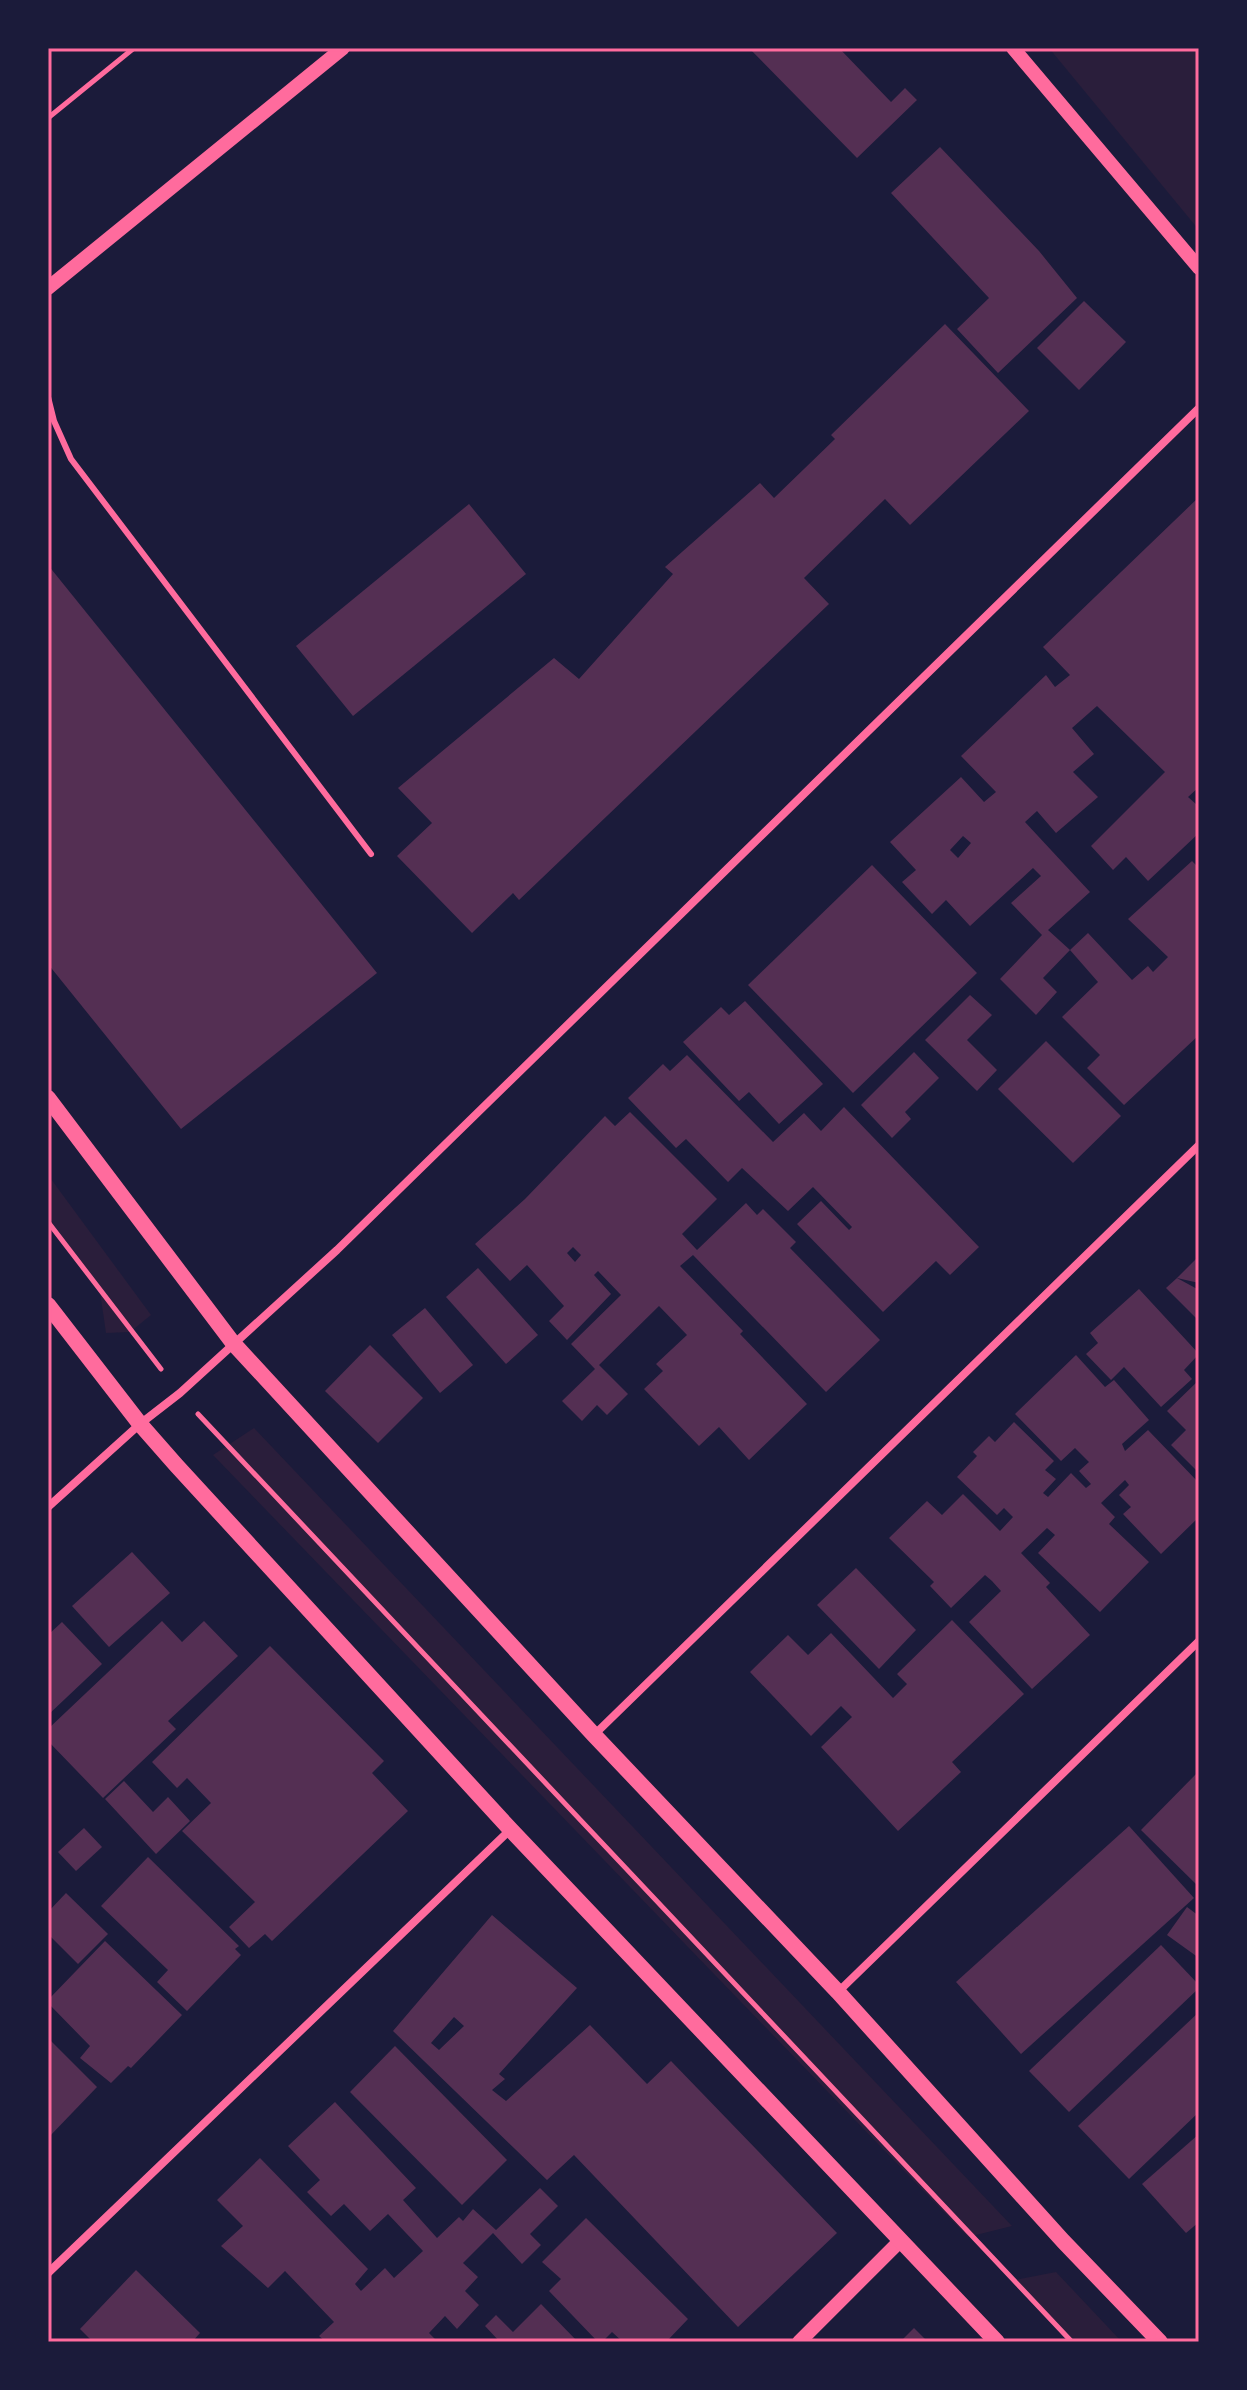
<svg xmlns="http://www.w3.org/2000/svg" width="1247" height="2390" font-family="Arial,sans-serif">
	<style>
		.green { fill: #2a1e3b }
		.building { fill: #542f53; fill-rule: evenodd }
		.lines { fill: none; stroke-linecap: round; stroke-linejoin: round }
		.path { stroke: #ff6b9d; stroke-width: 5 }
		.service { stroke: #ff6b9d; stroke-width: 6 }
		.minor { stroke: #ff6b9d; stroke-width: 8 }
		.tertiary { stroke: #ff6b9d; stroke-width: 14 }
		.secondary { stroke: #ff6b9d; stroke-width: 16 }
		.neatline { fill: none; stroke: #ff6b9d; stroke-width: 3 }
	</style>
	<rect width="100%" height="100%" fill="#1b1b3a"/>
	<g class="green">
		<polygon points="1049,48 1199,48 1199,230"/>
		<polygon points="48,1175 151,1315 130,1332 106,1333 100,1292 48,1222"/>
		<polygon points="254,1428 1012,2226 968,2237 213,1455"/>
		<polygon points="1056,2272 1122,2342 1072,2342 1015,2280"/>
	</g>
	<g class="building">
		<polygon points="749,48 839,48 891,102 905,88 917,100 857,158"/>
		<polygon points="940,147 1039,251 1077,298 998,373 957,329 989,298 891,193"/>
		<polygon points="1084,301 1126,342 1079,390 1037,348"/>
		<polygon points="945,324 1029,411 910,525 885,499 804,578 829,604 519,900 513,893 472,933 397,856 432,823 398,788 554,658 579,679 673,574 665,567 760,483 774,498 835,439 831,435"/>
		<path d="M1199,497v290l-11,10 9,8 2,-2v30l-51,48 -22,-24 -13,13 -22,-24 74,-74 -68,-66 -25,22 22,26 -21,18 25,25 -42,36 -19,-22 -12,11 65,70 -42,38 22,20 -27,28 14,14 -21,23 -36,-36 42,-44 -31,-32 30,-27 -8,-8 -63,58 -24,-26 -14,14 -30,-32 14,-12 -26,-28 71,-65 23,25 12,-10 -35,-36 85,-81 9,12 15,-12 -27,-28zM963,836l8,7 -13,15 -8,-8z"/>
		<polygon points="469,504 526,574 353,716 296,646"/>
		<polygon points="48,565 377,973 181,1129 48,964"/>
		<polygon points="1192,861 1199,868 1199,1035 1124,1105 1087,1068 1100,1055 1062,1017 1098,982 1070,950 1088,933 1132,980 1148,966 1153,972 1168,957 1128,919"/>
		<polygon points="872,865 977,973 853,1093 748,985"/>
		<polygon points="970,995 992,1015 967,1040 997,1070 977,1091 925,1040"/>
		<polygon points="745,1001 823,1084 779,1124 749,1092 739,1101 683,1042 721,1007 729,1015"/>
		<polygon points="1046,1041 1121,1116 1073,1163 998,1089"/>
		<polygon points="914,1052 939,1078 905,1112 911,1119 892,1138 861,1105"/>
		<polygon points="687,1055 773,1142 804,1113 821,1131 844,1107 979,1247 950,1275 936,1261 883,1312 797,1224 821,1201 849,1230 852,1227 813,1187 788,1211 742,1168 728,1182 686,1139 676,1148 628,1098 663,1064 670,1071"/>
		<path d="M630,1112l87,87 -35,35 15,16 49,-47 11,12 6,-6 33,33 -6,6 90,92 -54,52 -133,-137 -13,11 63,65 -3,3 67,70 -58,56 -30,-33 -20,19 -55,-57 19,-18 -7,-7 31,-29 -28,-29 -60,59 29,29 -21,21 -10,-10 -15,16 -20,-20 33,-32 -24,-25 50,-49 -23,-24 -4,4 17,19 -44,46 -18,-19 15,-15 -37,-41 -17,16 -35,-37 50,-45 80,-83 10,10zM573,1247l8,8 -6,7 -8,-9z"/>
		<polygon points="1199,1256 1199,1283 1177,1278"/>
		<polygon points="478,1268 538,1335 506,1364 446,1297"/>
		<polygon points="1177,1278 1199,1290 1199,1321 1166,1288"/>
		<polygon points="1139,1289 1199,1354 1184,1370 1192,1379 1161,1407 1124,1367 1111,1380 1086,1354 1098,1343 1090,1333"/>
		<polygon points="425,1308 473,1365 440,1393 392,1335"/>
		<polygon points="370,1345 423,1398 378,1443 325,1391"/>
		<polygon points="1076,1355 1105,1387 1114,1380 1149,1420 1122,1444 1125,1451 1148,1430 1199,1483 1199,1517 1161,1554 1123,1514 1131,1507 1119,1495 1129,1485 1125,1480 1101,1503 1115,1517 1109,1524 1149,1562 1100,1612 1038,1553 1055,1535 1047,1528 1021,1553 1050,1583 1046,1587 1090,1635 1032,1689 969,1622 1001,1591 992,1581 985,1575 951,1608 930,1586 934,1582 889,1538 927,1501 942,1515 963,1494 1000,1531 1013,1517 1004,1508 997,1515 957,1477 977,1456 973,1452 989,1436 995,1442 1014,1422 1054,1461 1045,1470 1056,1479 1043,1493 1048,1497 1071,1473 1086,1488 1091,1484 1079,1471 1089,1462 1075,1448 1061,1461 1015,1414"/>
		<polygon points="1199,1380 1199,1473 1171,1445 1186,1430 1167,1411"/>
		<polygon points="132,1552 170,1593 109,1647 72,1606"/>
		<polygon points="856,1568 916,1630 879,1669 817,1605"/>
		<polygon points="952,1620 1024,1694 952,1762 961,1772 898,1831 821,1747 852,1717 841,1706 811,1736 750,1672 788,1635 808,1655 831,1633 893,1698 907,1684 897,1674"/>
		<polygon points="162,1621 182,1642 204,1621 238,1656 168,1721 176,1729 103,1798 48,1741 48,1729"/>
		<polygon points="62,1622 102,1664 48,1715 48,1635"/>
		<polygon points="270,1646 384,1761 372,1773 408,1811 272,1941 265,1934 249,1948 229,1927 255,1902 182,1831 211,1803 187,1778 177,1788 152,1762"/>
		<polygon points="1199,1771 1199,1887 1141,1830"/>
		<polygon points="124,1781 153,1812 168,1797 190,1821 156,1854 105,1799"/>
		<polygon points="1129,1826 1194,1898 1021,2054 956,1982"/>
		<polygon points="84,1828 102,1847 76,1871 58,1852"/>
		<polygon points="148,1857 239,1946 235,1949 241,1955 187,2011 157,1982 168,1970 101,1906"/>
		<polygon points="66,1893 108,1934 78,1964 48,1934 48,1912"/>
		<polygon points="1187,1907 1199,1916 1199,1958 1167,1935"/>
		<path d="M492,1915l85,73 -78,86 6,5 -13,11 14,11 84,-76 57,59 24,-23 166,172 -99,94 -164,-172 -27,25 -154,-149zM454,2017l10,9 -25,24 -8,-7z"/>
		<polygon points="105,1941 182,2015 131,2068 128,2066 111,2083 80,2058 90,2046 48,2003 48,2000"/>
		<polygon points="1161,1945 1199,1985 1199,1988 1069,2112 1029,2071"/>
		<polygon points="1199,2012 1199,2112 1129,2179 1078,2126"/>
		<polygon points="48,2038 97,2087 48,2138"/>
		<polygon points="395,2046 507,2160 462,2205 350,2092"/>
		<polygon points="335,2102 416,2188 403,2200 437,2238 459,2217 463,2221 473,2209 496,2230 540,2188 558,2206 530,2234 541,2245 522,2264 493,2233 463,2263 478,2277 465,2291 479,2305 457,2329 445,2316 429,2333 438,2342 326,2342 319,2336 334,2322 285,2271 268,2288 221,2246 243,2226 217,2200 260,2158 368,2269 355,2284 361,2291 385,2268 394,2278 423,2251 388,2214 370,2231 344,2204 331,2216 307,2192 320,2180 288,2146"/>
		<polygon points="1199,2134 1199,2222 1186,2233 1142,2184"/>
		<polygon points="586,2218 688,2319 666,2342 623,2342 612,2332 602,2342 598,2342 549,2291 561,2279 542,2262"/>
		<polygon points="136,2270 200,2333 192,2342 93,2342 80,2329"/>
		<polygon points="541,2304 578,2342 500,2342 485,2326 496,2315 513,2332"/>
		<polygon points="914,2328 928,2342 900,2342"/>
	</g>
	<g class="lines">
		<g class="path">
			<polyline points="48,118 134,48"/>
			<polyline points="48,1222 161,1369"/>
			<polyline points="198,1414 1072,2342"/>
		</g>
		<polyline class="service" points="48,397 54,421 71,459 371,854"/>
		<g class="minor">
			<polyline points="48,1507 140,1424 180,1393 337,1250 1199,408"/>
			<polyline points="594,1735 1199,1145"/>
			<polyline points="838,1992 1199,1641"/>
			<polyline points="48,2273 510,1830"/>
		</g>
		<g class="tertiary">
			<polyline points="1013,48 1199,268"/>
			<polyline points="48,288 343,48"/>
			<polyline points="799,2342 899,2242"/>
		</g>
		<g class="secondary">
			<polyline points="48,1098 233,1343 594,1735 838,1992 1063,2241 1160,2342"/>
			<polyline points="48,1305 140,1424 176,1465 511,1830 997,2342"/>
		</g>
	</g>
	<rect width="1247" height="2390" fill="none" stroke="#1b1b3a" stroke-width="100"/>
	<rect x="50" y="50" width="1147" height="2290" class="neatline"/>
</svg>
